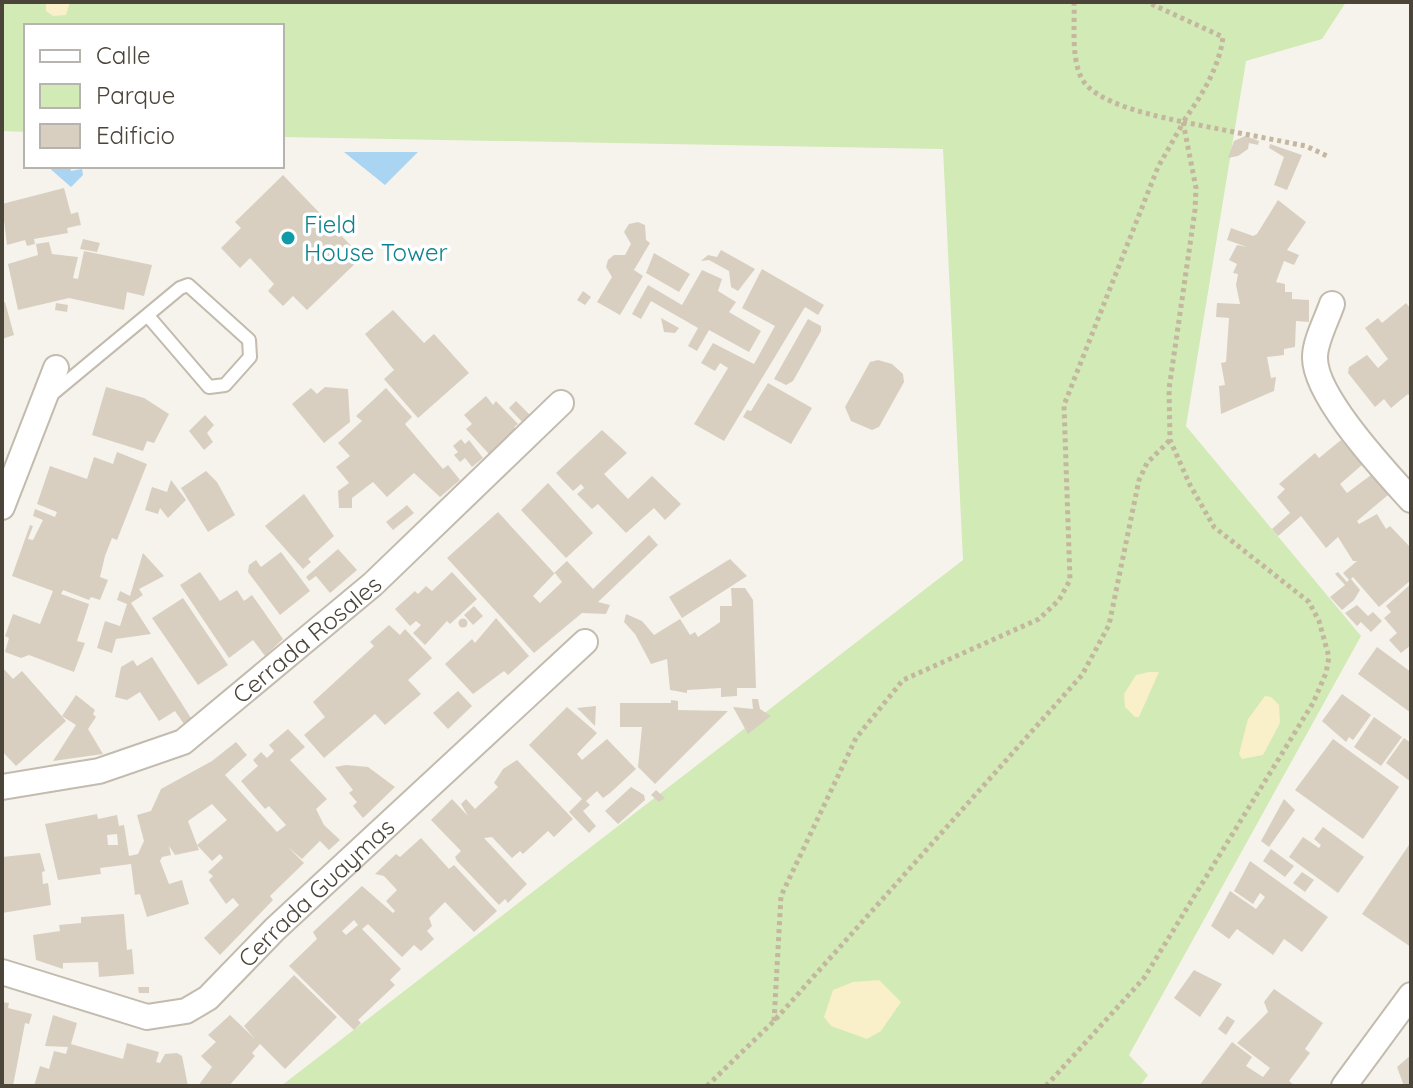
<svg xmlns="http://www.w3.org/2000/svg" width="1413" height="1088" font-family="Quicksand,sans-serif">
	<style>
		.green { fill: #d2eab5 }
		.sand { fill: #f9efc9 }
		.water { fill: #a9d4f2 }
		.building { fill: #d8cfc1; fill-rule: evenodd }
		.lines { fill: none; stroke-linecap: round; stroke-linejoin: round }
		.lane-casing { stroke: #c2bbae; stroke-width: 16 }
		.street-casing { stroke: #c2bbae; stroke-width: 28 }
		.path { stroke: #c4b79f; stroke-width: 5; stroke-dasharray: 4 4; stroke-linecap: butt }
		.lane { stroke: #fff; stroke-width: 12 }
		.street { stroke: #fff; stroke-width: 24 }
		.culture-dot { fill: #0f9aa8; stroke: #fff; stroke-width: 3 }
		.labels { text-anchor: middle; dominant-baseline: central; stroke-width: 7; stroke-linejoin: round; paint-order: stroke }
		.culture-label { font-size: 24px; fill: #0d838f; stroke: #fff; text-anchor: start }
		.street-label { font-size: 24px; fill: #4b4439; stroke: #fff }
	</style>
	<rect width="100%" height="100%" fill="#f6f3ec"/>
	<polygon class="green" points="2,2 1346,2 1322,39 1246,61 1186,426 1361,636 1129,1055 1148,1075 1140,1086 281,1086 963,560 943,149 282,137 282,26 26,26 26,132 2,131"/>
	<g class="sand">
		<polygon points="46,2 70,2 66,15 53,16 46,11"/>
		<polygon points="1149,672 1159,672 1139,717 1135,717 1125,707 1124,694 1136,675"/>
		<polygon points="1265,696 1271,697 1279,705 1280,723 1263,755 1242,759 1239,754 1248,719"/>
		<polygon points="879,980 901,1002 881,1031 867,1039 831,1026 824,1017 833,990 853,982"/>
	</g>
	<g class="water">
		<polygon points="344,152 418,152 385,185"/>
		<polygon points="47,166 70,166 71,171 82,169 83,175 71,187"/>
	</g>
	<g class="building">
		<polygon points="1245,136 1259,141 1258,145 1249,143 1248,149 1238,156 1228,158 1234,141"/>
		<polygon points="1270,144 1302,155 1287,190 1274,185 1284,157 1269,148"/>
		<polygon points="283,175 362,257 307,310 293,296 283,306 268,291 274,284 250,258 240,268 221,248 241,228 235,222"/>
		<polygon points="64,188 71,214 78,212 81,225 67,228 68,233 34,239 35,244 27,246 25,240 7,245 2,204"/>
		<polygon points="1278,200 1306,222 1287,250 1299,255 1294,265 1284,261 1276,282 1285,284 1285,292 1292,292 1292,299 1309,300 1309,322 1296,321 1295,347 1284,349 1284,355 1267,357 1271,378 1276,377 1274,391 1221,414 1219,386 1225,385 1221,363 1226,362 1229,318 1216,317 1217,303 1240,304 1236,285 1238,274 1233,273 1237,264 1229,260 1237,245 1247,247 1227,240 1231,228 1253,236 1257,234"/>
		<polygon points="638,222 645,225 646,240 650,243 634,270 643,276 620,315 597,302 612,277 606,267 608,260 614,255 625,255 631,244 624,232 629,224"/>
		<polygon points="83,239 100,243 97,252 80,249"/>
		<polygon points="49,242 52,254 78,257 73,278 78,279 84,251 152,265 144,296 127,292 124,310 69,298 18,310 8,264 38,255 36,244"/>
		<polygon points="721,250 755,269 738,291 731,287 729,271 709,260 701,261 708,255 717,257"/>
		<polygon points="654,253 690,274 679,292 646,273"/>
		<polygon points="762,269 824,305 818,315 805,307 724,441 694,424 728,368 720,363 715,371 701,363 713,343 754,364 775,326 742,308"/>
		<polygon points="702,270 722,279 718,291 736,302 729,312 761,331 749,352 709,330 697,351 688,346 698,328 651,301 641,319 632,314 648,285 682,305"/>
		<polygon points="583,291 591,297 585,305 577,300"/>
		<polygon points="5,302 14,335 2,339 2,303"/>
		<polygon points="56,303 68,305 67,312 55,310"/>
		<polygon points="1406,303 1411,309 1411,398 1408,394 1391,408 1384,399 1375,407 1348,373 1349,367 1367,355 1378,368 1388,359 1365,328 1378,318 1382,323"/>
		<polygon points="393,310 424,343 434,334 469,373 418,418 384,379 394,370 365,334"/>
		<polygon points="661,318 679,328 675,333 664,332"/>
		<polygon points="808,319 821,326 821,331 793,381 786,385 774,379"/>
		<polygon points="878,360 892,364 903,374 904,382 879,427 872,430 851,421 845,407 870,362"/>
		<polygon points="768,383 812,408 791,444 743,417 747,410 751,411"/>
		<polygon points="106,387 144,398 169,414 154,443 147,441 143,451 92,435"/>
		<polygon points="325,387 348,389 350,422 324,443 292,404 311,388 317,394"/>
		<polygon points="386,388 412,417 405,424 443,469 448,465 460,480 440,497 414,473 387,497 373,482 352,498 352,508 339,508 338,491 349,483 336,467 350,456 338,443 362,421 356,416"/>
		<polygon points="486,396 493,405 496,401 518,424 514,427 517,430 489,454 466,429 472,424 464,415"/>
		<polygon points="516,401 532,417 524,424 509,408"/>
		<polygon points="205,415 214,425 207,433 213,442 204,450 189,431"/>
		<polygon points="602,430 627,453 604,474 628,499 652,476 681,504 665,520 654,508 626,533 598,504 592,509 577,494 584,488 581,484 573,491 556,473"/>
		<polygon points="461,439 465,444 469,440 483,458 472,467 465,458 460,462 454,455 458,452 453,446"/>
		<polygon points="1341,440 1362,465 1340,484 1347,493 1371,475 1388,495 1357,521 1359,524 1377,514 1386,529 1390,526 1411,548 1411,580 1379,607 1353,577 1351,579 1360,590 1354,600 1342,610 1330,597 1345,585 1335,574 1338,572 1347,582 1349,580 1343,573 1357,561 1353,561 1338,537 1326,548 1301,516 1278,536 1272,529 1290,513 1277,497 1285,489 1279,484 1315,453 1319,458"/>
		<polygon points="117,452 147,464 117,540 112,538 105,556 100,577 108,580 100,600 91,597 89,600 63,590 61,594 89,604 77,641 85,643 74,672 29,655 21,658 5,652 9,638 5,636 13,614 40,624 53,591 12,576 30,525 33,526 28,539 33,540 43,520 33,516 35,509 55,517 57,512 37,504 50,466 87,479 94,457 113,464"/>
		<polygon points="206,471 217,482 235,515 208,532 181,488"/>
		<polygon points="171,480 186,500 168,518 160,508 158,514 145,510 152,487 167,492"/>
		<polygon points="548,483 593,533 566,558 521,510"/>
		<polygon points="304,494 334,536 308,559 311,562 303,569 265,526"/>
		<polygon points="407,505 414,513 393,530 386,522"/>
		<path d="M498,512l56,61 13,-12 26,28 56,-54 9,10 -60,57 12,3 -4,9 -24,-1 -48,40 -87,-95zM555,573l7,9 -22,21 -7,-7z"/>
		<polygon points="338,549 357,570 330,593 316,576 309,581 306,577"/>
		<polygon points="281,552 310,591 280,615 248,572 249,565 256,560 261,567"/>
		<polygon points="143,553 164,576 139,589 143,595 131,603 151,634 116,639 112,653 97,648 105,621 120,626 127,604 117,600 120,591 130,596"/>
		<polygon points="730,559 747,576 682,618 669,597"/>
		<polygon points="200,572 220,601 237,590 244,601 252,595 283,639 265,656 253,640 229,658 180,585"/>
		<polygon points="452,572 477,599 450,624 447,621 425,645 413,633 421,625 416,621 410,626 395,609 415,591 418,594 426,586 432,591"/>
		<polygon points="1411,584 1411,645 1401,653 1389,640 1397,633 1384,618 1391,612 1386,606"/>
		<polygon points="731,588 745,588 753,600 756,688 737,688 737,696 721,697 721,688 687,690 687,693 670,690 667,659 651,664 635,634 624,622 626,614 642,621 654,635 680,619 690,635 695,632 698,637 720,622 720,606 732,606"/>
		<polygon points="183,598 228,665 198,685 152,618"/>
		<polygon points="1357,605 1368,616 1373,612 1382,621 1371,632 1361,622 1357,626 1345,613"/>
		<polygon points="474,606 483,616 473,625 464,615"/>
		<polygon points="496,618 529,656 508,675 504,671 473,694 445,664 472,639 475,643"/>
		<circle cx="463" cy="623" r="4.5"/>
		<polygon points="389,625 400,635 405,629 432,658 408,680 421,694 385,725 375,714 324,758 304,735 325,717 313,702 374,646 370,642"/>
		<polygon points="1377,647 1411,672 1411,713 1358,674"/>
		<polygon points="152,657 191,718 184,724 175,711 159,721 140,692 127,700 115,697 121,667 133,660 137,666"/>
		<polygon points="2,667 13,679 22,671 66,721 16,766 2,751"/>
		<polygon points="458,691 472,706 448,729 433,713"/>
		<polygon points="1342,694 1371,715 1353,740 1349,737 1346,742 1322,721"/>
		<polygon points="76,695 95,710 93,714 96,717 88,729 103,754 53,761 76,725 62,716"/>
		<polygon points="752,699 758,699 760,709 771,716 748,734 733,707 753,709"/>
		<polygon points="671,700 678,701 678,710 728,711 655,784 638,767 642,727 620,727 620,703 671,703"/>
		<polygon points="596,706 595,726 577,708"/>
		<polygon points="567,707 597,733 577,754 582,760 607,739 636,769 610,793 603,798 597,791 586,801 590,805 583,811 596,826 589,833 569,812 582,799 529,745"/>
		<polygon points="1374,717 1402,737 1381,766 1354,747"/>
		<path d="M288,729l17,18 -15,13 37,39 -11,10 8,16 16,15 -11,10 -9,-9 -18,18 -14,-12 16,16 -34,33 3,4 -53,55 -16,-17 35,-33 -6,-7 -7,6 -17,-24 4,-4 -5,-4 15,-14 -3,-4 -8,7 -15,-16 30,-25 -15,-16 -24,17 11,29 -24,5 -6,-9 2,9 -9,2 -2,4 9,23 13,-4 7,24 -42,13 -7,-23 -5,1 -4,-31 -31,4 1,6 -43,6 -13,-56 52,-10 1,5 19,-4 2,11 5,-1 5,31 9,-2 6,-13 -7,-26 14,-4 10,-22 51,-28 24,-19 11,13 -22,20 52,57 9,-7 -17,-19 -4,3 -24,-28 17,-15 -5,-6 8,-8 6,6 7,-7 -5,-6zM117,834l1,11h-10l-1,-10z"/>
		<polygon points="1404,738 1411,743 1411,782 1386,763"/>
		<polygon points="1333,739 1399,787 1363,839 1295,790"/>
		<polygon points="517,760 573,819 554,837 548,831 523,854 520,851 512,858 492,837 484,838 527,884 508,903 505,899 499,905 457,861 455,857 461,851 431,820 452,799 468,816 461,804 466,799 475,809 498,787 494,783 503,769"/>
		<polygon points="346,765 368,767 395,787 363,818 353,806 357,802 349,793 353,790 335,767"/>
		<polygon points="631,787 644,795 645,800 618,824 605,811"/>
		<polygon points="656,790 665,798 659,802 651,795"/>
		<polygon points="1284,799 1295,810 1269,847 1261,841"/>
		<polygon points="1323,827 1364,857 1338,893 1289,857 1303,837 1319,848 1321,845 1314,839"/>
		<path d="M421,838l28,31 5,-4 43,46 -23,21 -29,-30 -16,16 3,8 -5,5 7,8 -13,12 -7,-6 -12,12 -34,-33 -6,5 39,40 -11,11 5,5 -37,35 3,3 -7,7 -65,-64 28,-27 -4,-7 49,-46 31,27 2,-2 -9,-10 11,-11 -13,-14 -9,-2 21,-20 4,3zM354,920l4,5 -12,10 -4,-4z"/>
		<polygon points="1411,842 1411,947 1362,914"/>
		<polygon points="1271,849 1294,866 1285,877 1263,861"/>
		<polygon points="40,853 45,871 42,872 43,884 48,883 51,905 2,913 2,857"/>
		<polygon points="1250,861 1328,917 1302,952 1284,939 1273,955 1237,929 1229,939 1211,926 1230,891 1256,909 1265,897 1260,893 1253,904 1234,891"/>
		<polygon points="1302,872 1314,880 1305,892 1293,883"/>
		<polygon points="124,914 127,950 132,949 134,974 99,977 98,962 63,963 63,969 36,960 33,935 60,931 59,925 81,923 81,917"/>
		<polygon points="1194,970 1222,984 1200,1017 1174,998"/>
		<polygon points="294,975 337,1017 285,1069 260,1044 252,1053 255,1056 229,1086 198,1086 212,1067 201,1056 216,1042 208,1035 230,1015 254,1038 244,1026"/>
		<polygon points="138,987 149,987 149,993 139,993"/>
		<polygon points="1274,989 1323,1023 1305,1049 1310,1053 1289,1081 1295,1086 1199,1086 1232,1042 1252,1057 1246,1066 1263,1077 1270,1068 1237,1043 1268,1012 1264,1002"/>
		<polygon points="2,1002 9,1003 8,1008 32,1014 29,1024 25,1023 13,1086 2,1086"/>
		<polygon points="53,1015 77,1023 71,1044 123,1059 127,1043 159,1052 156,1062 160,1063 165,1054 177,1053 182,1056 188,1086 34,1086 40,1066 49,1069 54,1051 66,1054 68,1047 45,1046"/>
		<polygon points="1227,1016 1235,1021 1226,1035 1218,1029"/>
		<polygon points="1411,1055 1411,1086 1404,1086 1397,1067"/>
	</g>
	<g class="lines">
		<g class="lane-casing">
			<polyline id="lane" points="51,395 180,288 188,285 249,340 250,357 225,385 209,387 148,316"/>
		</g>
		<g class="street-casing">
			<g id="street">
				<path d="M1332,304c-5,15 -17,37 -17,53 -1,39 70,114 96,143"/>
				<polyline points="2,507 56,368"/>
				<path id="s1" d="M2,787l97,-16 84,-29 190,-158 188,-181"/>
				<path id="s2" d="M2,972l145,45 39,-6 22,-13 67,-69 310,-287"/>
				<polyline points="1344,1086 1411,995"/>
			</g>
		</g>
		<g class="path">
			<path d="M1074,2c1,23 -3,54 7,75 12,27 76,39 102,45 18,-26 36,-53 40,-85l-76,-35"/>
			<polyline points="1183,122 1306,146 1327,156"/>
			<polyline points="774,1021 781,896 856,738 903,680 1039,619 1059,600 1070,580 1064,405 1158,167 1183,123"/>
			<polyline points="707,1086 774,1021 1082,675 1109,625 1139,480 1147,463 1170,440"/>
			<polyline points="1046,1086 1144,978 1313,703 1326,673 1329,657 1319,621 1309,602 1214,527 1190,485 1170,440 1169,389 1195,210 1196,188 1183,122"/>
		</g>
		<use href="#lane" class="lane"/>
		<use href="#street" class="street"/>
	</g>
	<circle class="culture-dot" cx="288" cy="238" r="8"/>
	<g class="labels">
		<g class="culture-label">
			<text x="304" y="224">Field<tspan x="304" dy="28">House Tower</tspan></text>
		</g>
		<g class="street-label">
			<text stroke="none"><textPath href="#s1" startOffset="348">Cerrada Rosales</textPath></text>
			<text stroke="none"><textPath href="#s2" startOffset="368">Cerrada Guaymas</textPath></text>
		</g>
	</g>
	<rect width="1413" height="1088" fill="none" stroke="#4b4439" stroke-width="8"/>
	<rect x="24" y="24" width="260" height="144" fill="#ffffff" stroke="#b7b4b0" stroke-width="2"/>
	<rect x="40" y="50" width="40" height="12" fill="#ffffff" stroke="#b7b4b0" stroke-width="2"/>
	<text x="96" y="64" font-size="24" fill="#4b4439">Calle</text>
	<rect x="40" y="84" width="40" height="24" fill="#d2eab5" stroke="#b7b4b0" stroke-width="2"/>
	<text x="96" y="104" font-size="24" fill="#4b4439">Parque</text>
	<rect x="40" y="124" width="40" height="24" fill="#d8cfc1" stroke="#b7b4b0" stroke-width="2"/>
	<text x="96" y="144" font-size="24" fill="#4b4439">Edificio</text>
</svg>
